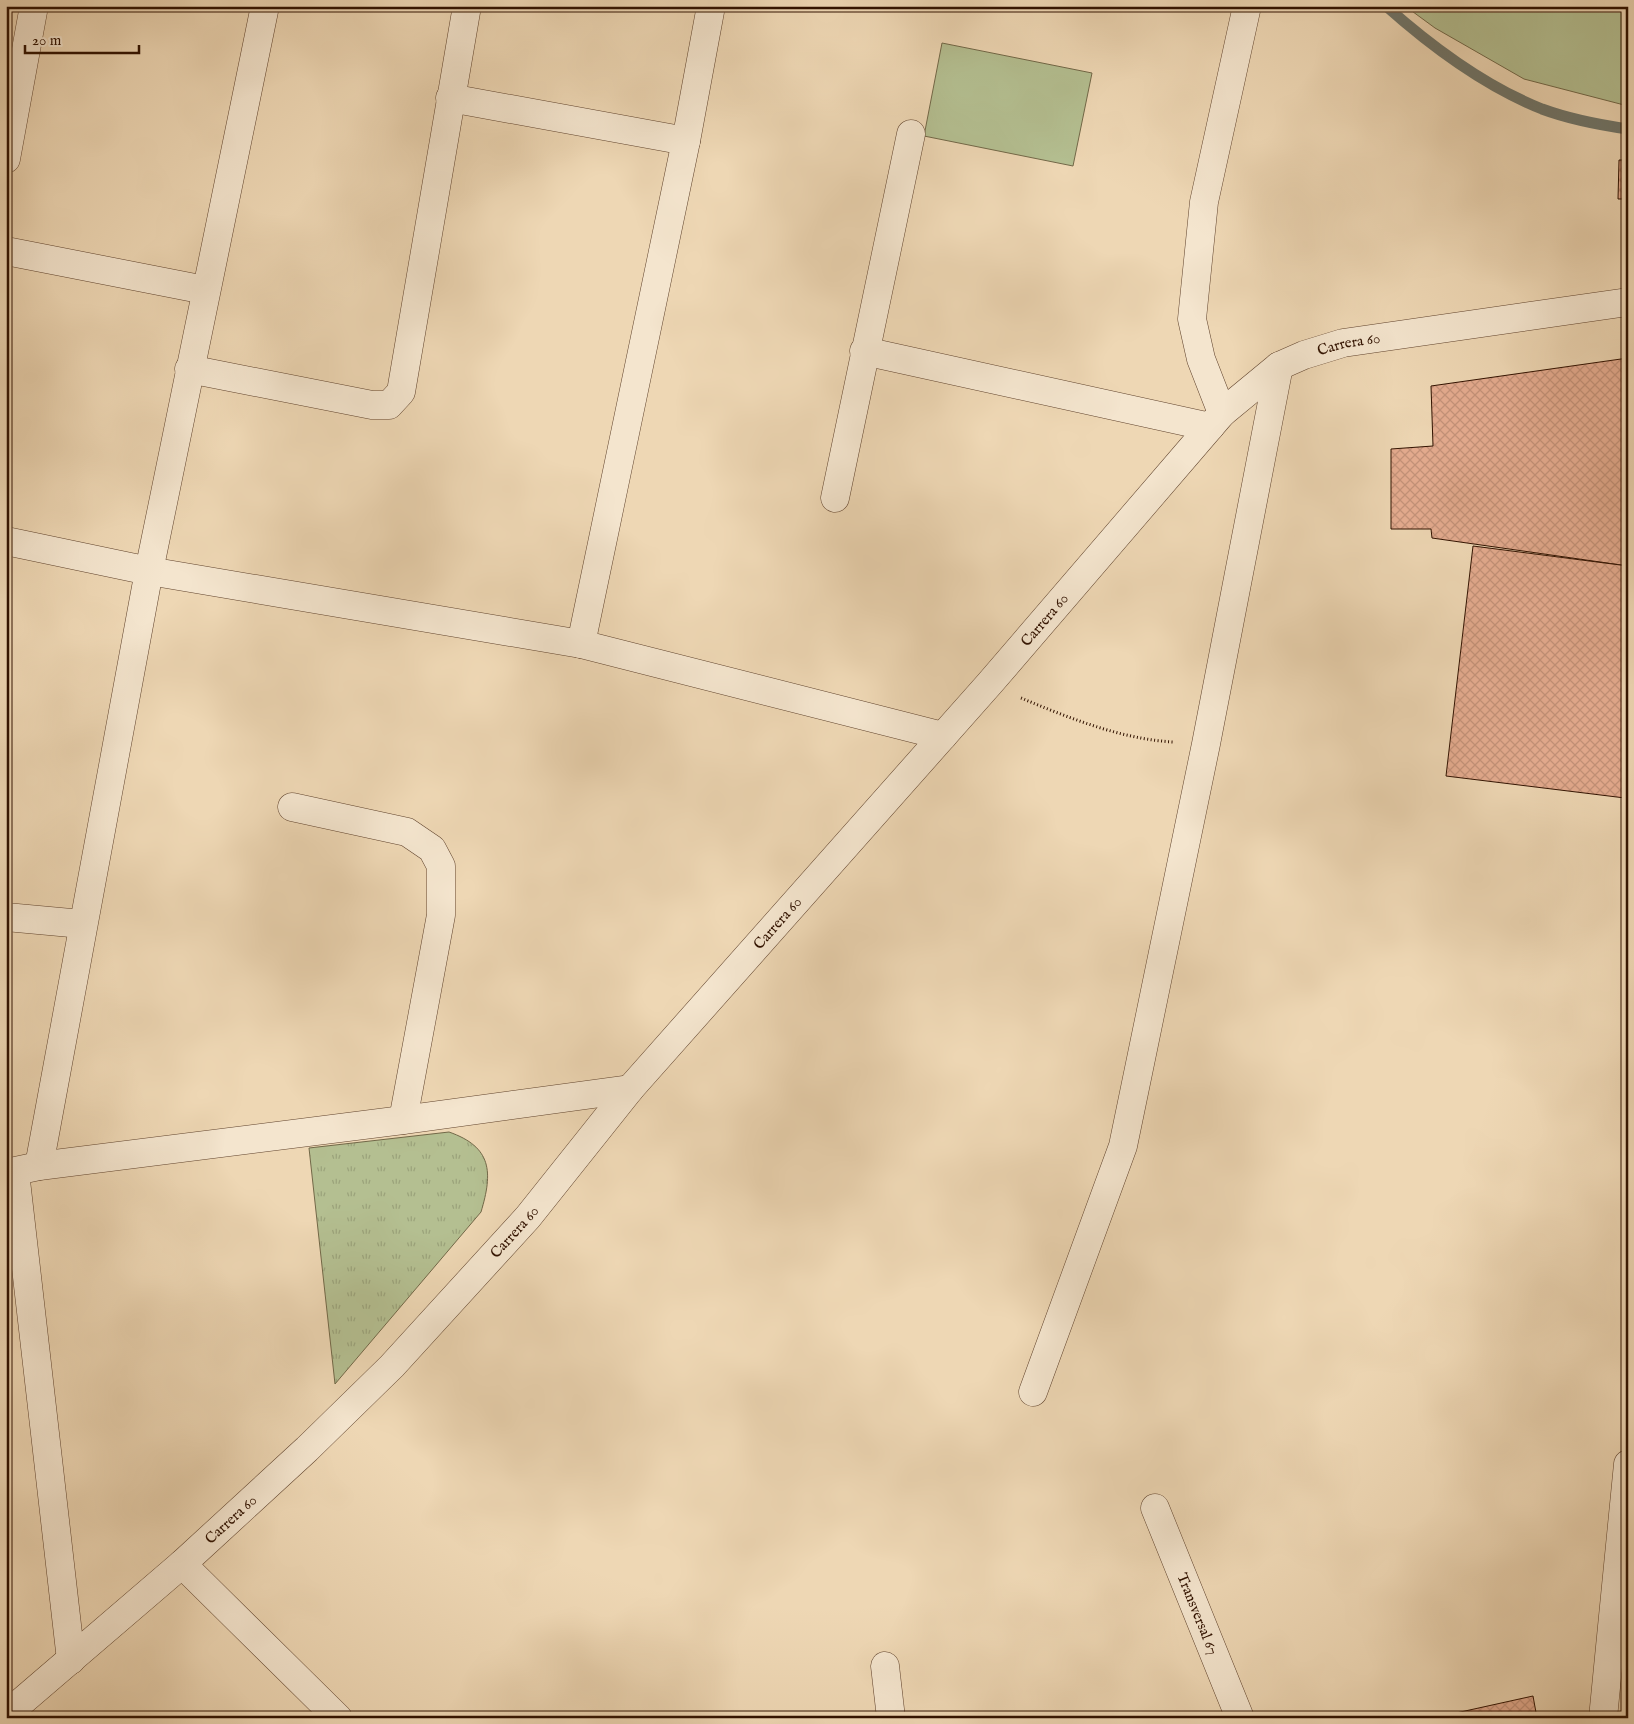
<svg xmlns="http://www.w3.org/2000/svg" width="1634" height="1724" font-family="'IM FELL English',serif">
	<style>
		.grass { fill: url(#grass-tufts); stroke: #726848 }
		.park { fill: #b4bf91; stroke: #726848 }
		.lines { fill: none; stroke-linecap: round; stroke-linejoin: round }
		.stream { stroke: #70766b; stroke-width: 11 }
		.building { fill: url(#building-cross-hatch); stroke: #311200 }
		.minor-casing { stroke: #60432d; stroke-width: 29 }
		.path { stroke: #311200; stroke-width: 3; stroke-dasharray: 1 2.5; stroke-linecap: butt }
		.minor { stroke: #f4e5ce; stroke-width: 28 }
		.labels { text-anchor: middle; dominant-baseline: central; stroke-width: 5; stroke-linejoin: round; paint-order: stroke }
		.street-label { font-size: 15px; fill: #311200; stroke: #f4e5ce }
	</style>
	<defs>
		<pattern id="grass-tufts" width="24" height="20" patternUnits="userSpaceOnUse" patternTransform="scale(1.25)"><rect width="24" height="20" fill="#b4bf91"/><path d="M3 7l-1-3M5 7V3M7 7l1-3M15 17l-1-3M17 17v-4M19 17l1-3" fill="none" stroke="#9ba37b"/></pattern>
		<pattern id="building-cross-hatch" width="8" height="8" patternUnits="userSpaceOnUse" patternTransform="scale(1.25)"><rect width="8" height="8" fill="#e5ac90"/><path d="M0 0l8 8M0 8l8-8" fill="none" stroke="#c5937a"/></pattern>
	</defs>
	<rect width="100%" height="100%" fill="#eed7b4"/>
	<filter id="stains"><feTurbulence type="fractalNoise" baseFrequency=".004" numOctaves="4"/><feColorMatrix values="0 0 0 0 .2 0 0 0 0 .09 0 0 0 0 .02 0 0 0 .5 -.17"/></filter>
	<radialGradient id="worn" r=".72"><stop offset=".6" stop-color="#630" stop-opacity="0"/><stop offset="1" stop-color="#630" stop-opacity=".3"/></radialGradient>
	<path class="grass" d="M449,1132c43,15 44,40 32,80l-146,172 -26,-236z"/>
	<g class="park">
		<polygon points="1405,6 1628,6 1628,106 1524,79 1435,28"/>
		<polygon points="942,43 1092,73 1073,166 924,136"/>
	</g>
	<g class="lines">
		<path class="stream" d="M1386,6c46,41 98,80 156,103 27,10 58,16 86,20"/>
	</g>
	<g class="building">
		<polygon points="1619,160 1628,160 1628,199 1618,199"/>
		<polygon points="1628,358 1628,566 1432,538 1431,529 1391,529 1391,449 1433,446 1431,386"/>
		<polygon points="1473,546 1628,566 1628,777 1625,798 1446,776"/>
		<polygon points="1533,1696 1537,1718 1457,1718 1456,1713"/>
	</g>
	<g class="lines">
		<g class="minor-casing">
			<g id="minor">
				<polyline points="450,98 686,141"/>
				<polyline points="6,159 34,6"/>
				<polyline points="6,251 205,290"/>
				<polyline points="864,351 1210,427"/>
				<polyline points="189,369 372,405 389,405 401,392 467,6"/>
				<polyline points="1222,413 1201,359 1192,319 1204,202 1247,6"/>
				<polyline points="835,498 911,134"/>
				<polyline points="6,541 149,571 581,644 943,736"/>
				<polyline points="581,644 686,141 711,6"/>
				<polyline points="292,807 407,832 432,849 441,866 441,915 403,1120"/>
				<polyline points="6,917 82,924"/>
				<polyline points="39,1166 149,571 265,6"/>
				<polyline points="15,1172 71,1660"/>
				<polyline points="6,1173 39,1166 403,1120 630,1089"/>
				<polyline points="1033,1392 1123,1146 1206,744 1279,366"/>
				<path id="s1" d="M1155,1508l85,210"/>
				<polyline points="182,1564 338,1718"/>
				<polyline points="885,1666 891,1718"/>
				<path id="s2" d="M6,1715l176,-151 125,-115 85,-83 136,-149 102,-128 360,-406 232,-270 57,-47 25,-11 39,-12 285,-41"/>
				<polyline points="1603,1718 1628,1464"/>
			</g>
		</g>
		<path class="path" d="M1021,698c48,20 100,41 152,44"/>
		<use href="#minor" class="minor"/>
	</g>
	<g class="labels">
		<g class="street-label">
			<text stroke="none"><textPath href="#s2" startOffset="1932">Carrera 60</textPath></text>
			<text stroke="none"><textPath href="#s2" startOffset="1512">Carrera 60</textPath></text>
			<text stroke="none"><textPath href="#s2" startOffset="1108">Carrera 60</textPath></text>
			<text stroke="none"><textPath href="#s2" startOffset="702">Carrera 60</textPath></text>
			<text stroke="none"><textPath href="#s2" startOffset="298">Carrera 60</textPath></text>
			<text stroke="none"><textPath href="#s1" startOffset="114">Transversal 67</textPath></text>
		</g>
	</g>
	<rect width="1634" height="1724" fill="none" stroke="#eed7b4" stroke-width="25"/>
	<rect x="8" y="8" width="1619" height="1709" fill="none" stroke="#311200" stroke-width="2.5"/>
	<rect x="12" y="12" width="1609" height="1699" fill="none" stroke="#311200"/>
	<path d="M25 45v8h114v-8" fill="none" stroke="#311200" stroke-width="2.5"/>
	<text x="32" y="45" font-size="15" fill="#311200" stroke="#f4e5ce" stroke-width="4" paint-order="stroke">20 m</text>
	<rect width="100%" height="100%" filter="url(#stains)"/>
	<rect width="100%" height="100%" fill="url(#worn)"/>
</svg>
